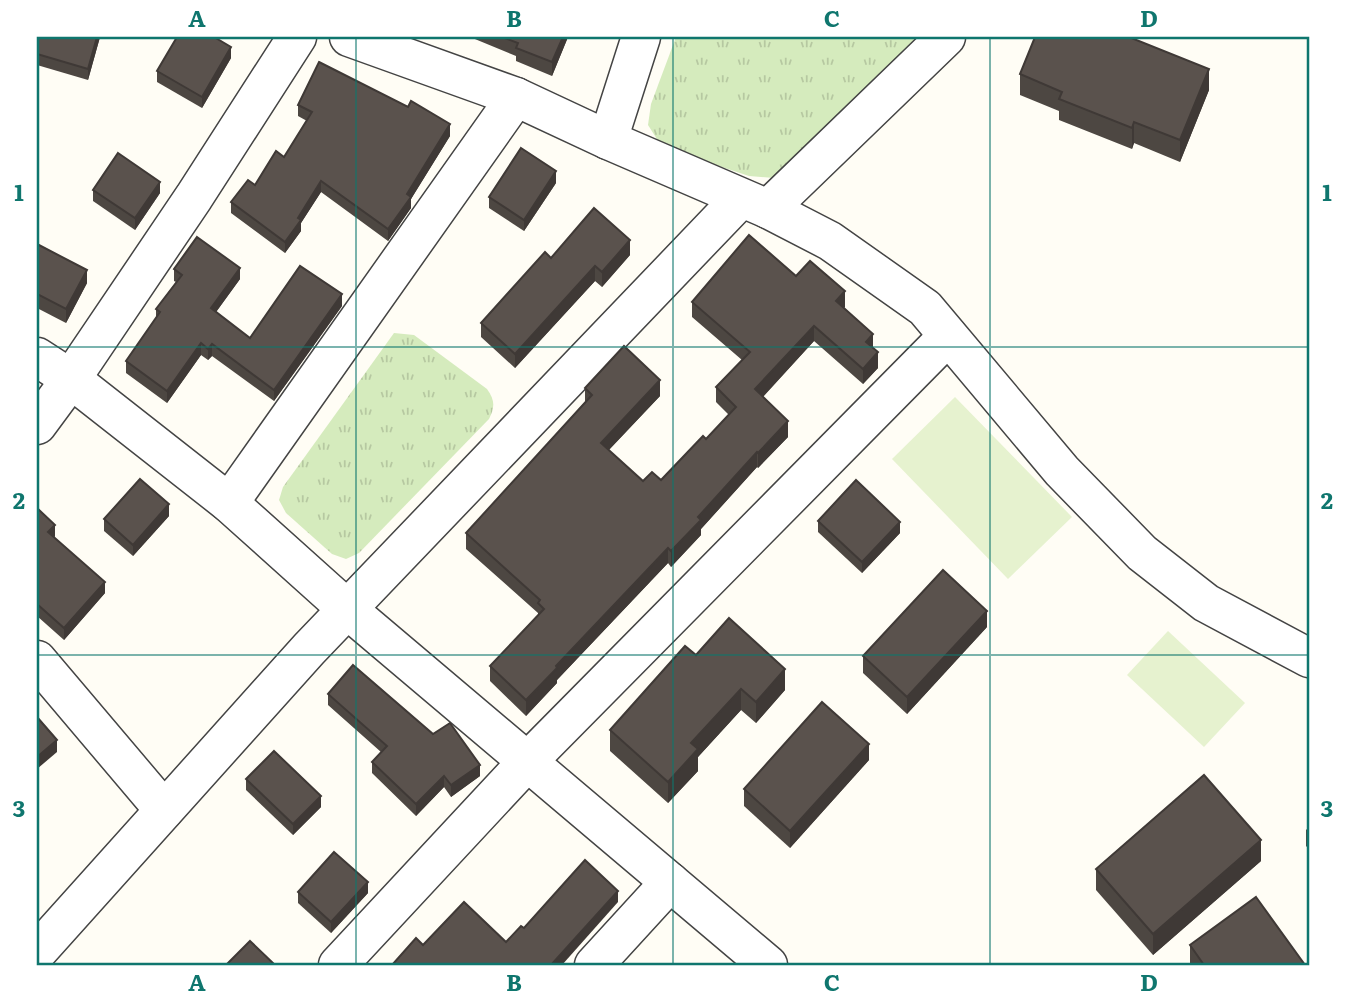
<svg xmlns="http://www.w3.org/2000/svg" width="1346" height="1002" font-family="Literata,serif">
	<style>
		.park { fill: url(#park-tufts) }
		.pitch { fill: #e6f2cf }
		.lines { fill: none; stroke-linecap: round; stroke-linejoin: round }
		.minor-casing { stroke: #444; stroke-width: 41 }
		.minor { stroke: #fff; stroke-width: 38 }
		.wall { fill: #4d4742 }
		.shaded-wall { fill: #3f3936 }
		.building { fill: #5a524d; stroke: #3f3936; stroke-width: 2 }
		.grid { fill: none; stroke: #0f766e; stroke-width: 2; stroke-opacity: 0.55 }
		.neatline { fill: none; stroke: #0f766e; stroke-width: 2.5 }
		.grid-label { font-size: 23px; text-anchor: middle; font-weight: bold; fill: #0f766e }
	</style>
	<defs>
		<pattern id="park-tufts" width="24" height="20" patternUnits="userSpaceOnUse" patternTransform="scale(1.75)"><rect width="24" height="20" fill="#d5ebbd"/><path d="M3 7l-1-3M5 7V3M7 7l1-3M15 17l-1-3M17 17v-4M19 17l1-3" fill="none" stroke="#b6c8a1"/></pattern>
	</defs>
	<rect width="100%" height="100%" fill="#fffdf5"/>
	<g class="park">
		<polygon points="676,37 949,37 774,178 749,176 662,147 648,125 651,104"/>
		<path d="M394,333l20,2 73,54c8,11 8,18 2,30l-130,134 -13,6 -14,-5 -46,-41 -7,-13 4,-13z"/>
	</g>
	<g class="pitch">
		<polygon points="955,397 1072,517 1008,579 892,459"/>
		<polygon points="1168,631 1245,703 1204,747 1127,675"/>
	</g>
	<g class="lines">
		<g class="minor-casing">
			<g id="minor">
				<polyline points="349,37 516,97 608,140 768,209 830,241 925,308 1062,471 1142,553 1206,603 1309,658"/>
				<polyline points="608,140 641,37"/>
				<polyline points="768,209 946,37"/>
				<polyline points="37,357 71,379 229,503 347,609 768,965"/>
				<polyline points="37,425 71,379 194,197 297,37"/>
				<polyline points="229,503 516,97"/>
				<polyline points="37,660 164,810"/>
				<polyline points="37,952 309,649 741,198"/>
				<polyline points="338,965 527,762 948,336"/>
				<polyline points="594,965 670,882"/>
			</g>
		</g>
		<use href="#minor" class="minor"/>
	</g>
	<g class="wall">
		<polygon points="37,37 100,37 88,80 37,65"/>
		<polygon points="470,37 568,37 552,76 516,61 516,56"/>
		<polygon points="231,58 202,108 157,82 157,71"/>
		<polygon points="1020,74 1209,90 1180,162 1134,143 1132,149 1059,120 1059,111 1020,95"/>
		<polygon points="298,105 450,136 411,199 411,208 388,241 321,192 301,223 301,231 285,253 231,213 231,202 255,185 284,157 307,121 298,116"/>
		<polygon points="556,183 524,231 489,208 489,197"/>
		<polygon points="93,190 160,193 135,230 93,201"/>
		<polygon points="37,244 87,283 66,323 37,308"/>
		<polygon points="630,255 602,287 595,281 515,368 481,337 481,323 551,258"/>
		<polygon points="174,269 240,279 216,312 250,338 342,306 274,401 212,356 208,360 201,355 167,403 126,373 126,361 156,318 156,309 176,282 174,281"/>
		<polygon points="796,276 845,307 843,308 873,348 878,368 863,384 814,341 763,397 788,437 758,468 757,467 701,529 701,535 671,567 668,563 557,680 557,683 526,716 490,681 490,666 538,615 538,613 466,549 466,533 585,402 585,388 660,396 609,450 643,481 661,480 706,439 729,415 716,402 716,387 742,360 692,317 692,302"/>
		<polygon points="37,508 55,536 54,538 105,593 64,640 37,616"/>
		<polygon points="169,516 133,556 104,531 104,519"/>
		<polygon points="818,521 900,533 862,573 818,532"/>
		<polygon points="987,627 907,714 863,673 863,656"/>
		<polygon points="696,655 785,690 756,723 741,710 698,757 698,771 668,803 610,751 610,730"/>
		<polygon points="328,694 480,776 451,797 444,787 416,816 372,773 372,762 381,752 328,705"/>
		<polygon points="869,760 790,848 744,806 744,789"/>
		<polygon points="246,779 321,807 293,835 246,790"/>
		<polygon points="1309,827 1309,849 1306,846 1306,830"/>
		<polygon points="1261,861 1153,955 1096,890 1096,869"/>
		<polygon points="298,892 368,893 331,933 298,903"/>
		<polygon points="1190,945 1305,965 1190,965"/>
	</g>
	<g class="shaded-wall">
		<polygon points="97,37 100,37 88,80 88,69"/>
		<polygon points="563,37 568,37 552,76 552,62"/>
		<polygon points="231,47 231,58 202,108 202,97"/>
		<polygon points="1209,69 1209,90 1180,162 1180,140"/>
		<polygon points="1134,122 1134,143 1132,149 1132,128"/>
		<polygon points="450,124 450,136 411,199 411,208 388,241 388,229 407,194"/>
		<polygon points="556,171 556,183 524,231 524,220"/>
		<polygon points="321,181 321,192 301,223 301,231 285,253 285,242 298,218"/>
		<polygon points="160,182 160,193 135,230 135,218"/>
		<polygon points="630,240 630,255 602,287 602,272"/>
		<polygon points="595,266 595,281 515,368 515,354"/>
		<polygon points="240,268 240,279 211,319 211,308"/>
		<polygon points="87,270 87,283 66,323 66,309"/>
		<polygon points="845,291 845,307 836,317 836,301"/>
		<polygon points="342,294 342,306 274,401 274,390"/>
		<polygon points="814,326 814,341 755,405 755,389"/>
		<polygon points="873,334 873,349 866,342"/>
		<polygon points="201,343 201,355 167,403 167,391"/>
		<polygon points="212,344 212,356 208,360 208,349"/>
		<polygon points="878,352 878,368 863,384 863,369"/>
		<polygon points="660,380 660,396 601,458 601,443"/>
		<polygon points="788,421 788,437 758,468 758,453"/>
		<polygon points="757,452 757,467 701,529 701,535 671,567 671,551 698,517"/>
		<polygon points="169,504 169,516 133,556 133,545"/>
		<polygon points="900,522 900,533 862,573 862,562"/>
		<polygon points="55,525 55,536 48,544 48,532"/>
		<polygon points="668,548 668,563 557,680 557,683 526,716 526,700 556,666"/>
		<polygon points="105,582 105,593 64,640 64,628"/>
		<polygon points="987,611 987,627 907,714 907,697"/>
		<polygon points="785,669 785,690 756,723 756,702"/>
		<polygon points="741,689 741,710 698,757 698,771 668,803 668,782 691,743"/>
		<polygon points="57,740 57,752 37,769 37,757"/>
		<polygon points="869,744 869,760 790,848 790,831"/>
		<polygon points="480,765 480,776 451,797 451,785"/>
		<polygon points="444,776 444,787 416,816 416,804"/>
		<polygon points="321,796 321,807 293,835 293,824"/>
		<polygon points="1261,840 1261,861 1153,955 1153,934"/>
		<polygon points="368,882 368,893 331,933 331,922"/>
		<polygon points="618,891 618,902 562,965 551,965"/>
	</g>
	<g class="building">
		<polygon points="37,37 97,37 88,69 37,54"/>
		<polygon points="177,37 214,37 231,47 202,97 157,71"/>
		<polygon points="502,37 563,37 552,62 516,48 518,43"/>
		<polygon points="1035,37 1129,37 1209,69 1180,140 1134,122 1132,128 1059,99 1062,92 1020,74"/>
		<polygon points="319,62 408,107 411,101 450,124 407,194 411,197 388,229 321,181 298,218 301,220 285,242 231,202 248,180 255,185 276,151 284,157 312,112 298,105"/>
		<polygon points="521,148 556,171 524,220 489,197"/>
		<polygon points="118,153 160,182 135,218 93,190"/>
		<polygon points="594,208 630,240 602,272 595,266 515,354 481,323 545,252 551,258"/>
		<polygon points="749,235 796,276 810,261 845,291 836,301 873,334 866,342 878,352 863,369 814,326 755,389 788,421 758,453 757,452 698,517 701,520 671,551 668,548 556,666 557,668 526,700 490,666 544,609 538,603 540,600 466,533 592,395 585,388 624,346 660,380 601,443 643,481 652,472 661,480 703,436 706,439 736,407 716,387 750,352 692,302"/>
		<polygon points="197,237 240,268 211,308 250,338 300,266 342,294 274,390 212,344 208,349 201,343 167,391 126,361 160,312 156,309 182,275 174,269"/>
		<polygon points="37,244 87,270 66,309 37,294"/>
		<polygon points="140,479 169,504 133,545 104,519"/>
		<polygon points="856,480 900,522 862,562 818,521"/>
		<polygon points="37,508 55,525 48,532 105,582 64,628 37,604"/>
		<polygon points="943,570 987,611 907,697 863,656"/>
		<polygon points="729,618 785,669 756,702 741,689 691,743 698,749 668,782 610,730 685,646 696,655"/>
		<polygon points="353,665 433,734 450,723 480,765 451,785 444,776 416,804 372,762 387,746 328,694"/>
		<polygon points="822,702 869,744 790,831 744,789"/>
		<polygon points="37,717 57,740 37,757"/>
		<polygon points="274,751 321,796 293,824 246,779"/>
		<polygon points="1204,775 1261,840 1153,934 1096,869"/>
		<polygon points="334,852 368,882 331,922 298,892"/>
		<polygon points="585,860 618,891 551,965 392,965 416,938 423,945 464,902 506,942 521,926 524,928"/>
		<polygon points="1256,897 1305,965 1204,965 1190,945"/>
		<polygon points="250,941 275,965 226,965"/>
	</g>
	<path class="grid" d="M356,37v928M673,37v928M990,37v928M37,347h1272M37,655h1272"/>
	<rect width="1346" height="1002" fill="none" stroke="#ffffff" stroke-width="77"/>
	<rect x="38" y="38" width="1270" height="926" class="neatline"/>
	<g class="grid-label">
		<text x="197" y="27">A</text>
		<text x="514" y="27">B</text>
		<text x="832" y="27">C</text>
		<text x="1149" y="27">D</text>
		<text x="19" y="201">1</text>
		<text x="1327" y="201">1</text>
		<text x="19" y="509">2</text>
		<text x="1327" y="509">2</text>
		<text x="19" y="817">3</text>
		<text x="1327" y="817">3</text>
		<text x="197" y="991">A</text>
		<text x="514" y="991">B</text>
		<text x="832" y="991">C</text>
		<text x="1149" y="991">D</text>
	</g>
</svg>
